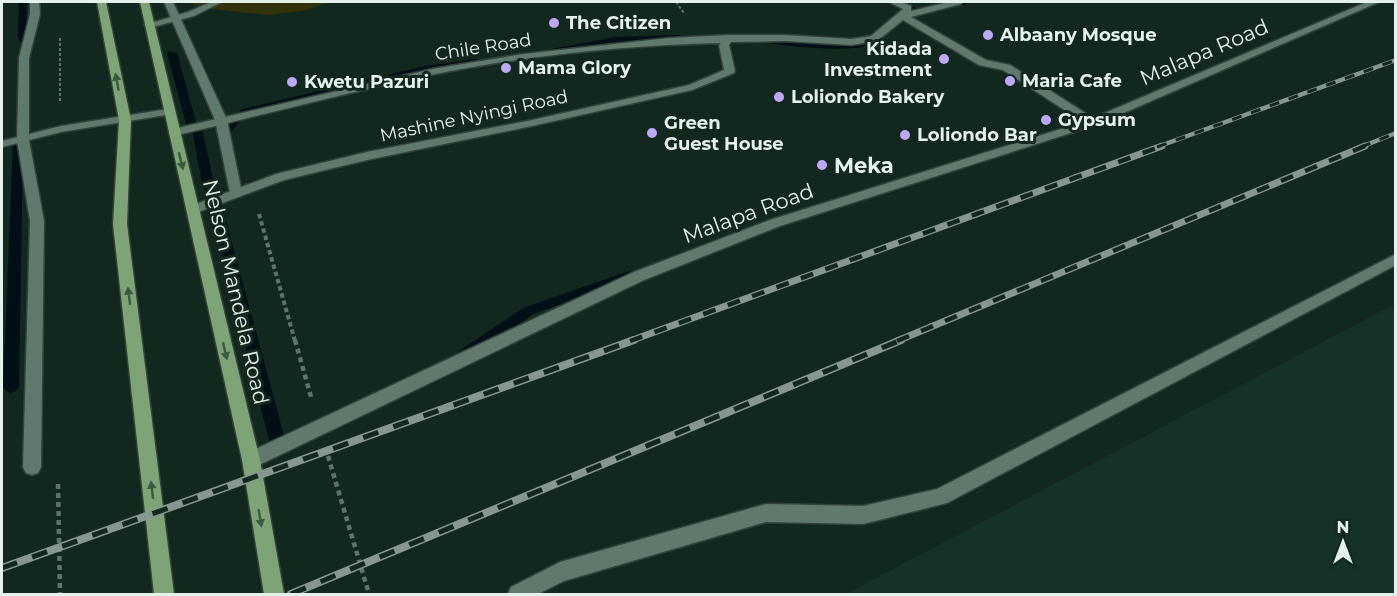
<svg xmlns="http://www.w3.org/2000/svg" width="1397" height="596" font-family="Montserrat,sans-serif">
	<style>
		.built { fill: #143326 }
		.green { fill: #31310a }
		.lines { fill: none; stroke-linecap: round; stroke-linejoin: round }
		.stream { fill: #000f15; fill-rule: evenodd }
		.lane-casing { stroke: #32423a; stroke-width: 3 }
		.street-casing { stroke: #32423a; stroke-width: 3 }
		.primary-casing { stroke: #32423a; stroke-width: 3 }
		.path-far2 { stroke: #60736b; stroke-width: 2; stroke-dasharray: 3 2; stroke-linecap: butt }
		.path-far1 { stroke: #60736b; stroke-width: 4; stroke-dasharray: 4.5 3; stroke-linecap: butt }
		.path { stroke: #60736b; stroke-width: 4.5; stroke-dasharray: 5 4; stroke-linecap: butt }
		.lane { fill: #60796c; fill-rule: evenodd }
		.street { fill: #60796c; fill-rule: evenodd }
		.primary { fill: #7da376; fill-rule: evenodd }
		.rail-far2-casing { stroke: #85978e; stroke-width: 4.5 }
		.rail-far1-casing { stroke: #85978e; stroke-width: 7 }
		.rail-casing { stroke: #85978e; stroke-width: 8 }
		.rail-far2 { stroke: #12281e; stroke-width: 3; stroke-dasharray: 10; stroke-linecap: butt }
		.rail-far1 { stroke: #12281e; stroke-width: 4.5; stroke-dasharray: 13; stroke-linecap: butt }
		.rail { stroke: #12281e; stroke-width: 5; stroke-dasharray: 16; stroke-linecap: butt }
		.oneway { fill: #3d5941 }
		.poi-dot { fill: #bda9f5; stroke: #12281e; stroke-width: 2 }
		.labels { text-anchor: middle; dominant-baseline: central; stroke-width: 6; stroke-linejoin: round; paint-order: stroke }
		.far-poi-label { font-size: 18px; font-weight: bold; fill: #e4f2eb; stroke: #12281e; text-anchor: start }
		.far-street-label { font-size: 18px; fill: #e4f2eb; stroke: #12281e }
		.street-label { font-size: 21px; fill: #e4f2eb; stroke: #12281e }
		.poi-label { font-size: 21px; font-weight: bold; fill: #e4f2eb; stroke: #12281e; text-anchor: start }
	</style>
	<rect width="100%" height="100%" fill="#12281e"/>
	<polygon class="built" points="1395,304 1395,594 846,594"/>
	<polygon class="green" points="187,2 329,2 304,11 268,15 202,8"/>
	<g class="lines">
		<g class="stream">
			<polygon points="19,2 27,2 26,38 30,44 29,56 24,59 19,56 22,44 18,38"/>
			<polygon points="896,2 905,2 923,12 909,20 903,20 903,16 912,12"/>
			<polygon points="959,2 972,2 946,9 942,7"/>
			<polygon points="680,35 684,38 683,40 615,43 551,55 546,52 551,49 615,37"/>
			<path d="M772,38l65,5 37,-4 4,3c-17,12 -87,5 -109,1l-1,-2z"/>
			<polygon points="169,51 177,53 197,126 202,129 215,188 213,190 205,190 203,188 193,134 188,131 167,53"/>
			<polygon points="475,59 478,60 478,64 425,72 249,113 238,123 227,138 219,138 217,128 218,126 225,126 242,109 425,66"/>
			<polygon points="18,142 23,145 19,387 16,391 11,393 6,391 3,387 13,145"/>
			<polygon points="215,198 221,202 284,436 282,441 276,443 270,441 268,436 209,202"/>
			<polygon points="629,271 636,275 634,278 533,314 469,359 459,359 457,355 459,351 523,308"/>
		</g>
		<g class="lane-casing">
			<g id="lane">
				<polygon points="30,2 39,2 40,14 29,58 29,140 44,221 41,467 38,473 32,475 26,473 23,467 30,221 17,140 19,58 30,14"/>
				<polygon points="164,2 173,2 227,120 242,193 241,196 236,197 230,193 215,120"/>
				<polygon points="1396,254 1396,265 947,503 863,524 766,522 564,581 538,594 508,594 511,587 560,562 766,504 863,506 937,489"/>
			</g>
		</g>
		<g class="street-casing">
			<g id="street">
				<polygon points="211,2 222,2 194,16 149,28 144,25 188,12"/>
				<path d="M889,2h12l10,4v5l38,-9h13l-1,2 -50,13 75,43 24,5 83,53 274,-116h12l-283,123 -316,101 -136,54 -387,186 -6,2 -6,-2 -3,-6 3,-6 389,-182 136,-52 313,-98 -80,-52 -24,-5 -76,-45 -26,21 -26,4 -66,-4 -54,1 -2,3 6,26 -1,2 -42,17 -160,36 -165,34 -83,20 -91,34 -7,-4 2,-3 88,-33 91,-22 165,-32 157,-35 35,-15 -5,-25 2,-2c-97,2 -196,13 -290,32 -87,18 -172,41 -258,61l-4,-2v-4l263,-61 91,-15 146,-16 60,-3h56l66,4 20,-3 32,-27z"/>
				<polygon points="168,109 172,110 172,114 61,132 2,147 2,141 61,126"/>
			</g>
		</g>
		<g class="primary-casing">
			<g id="primary">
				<polygon points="97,2 106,2 131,120 127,224 174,594 154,594 113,224 119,120"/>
				<polygon points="140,2 149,2 260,460 284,594 264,594 242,460"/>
			</g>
		</g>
		<g class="path-far2">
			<polyline points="676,2 684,13"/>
			<polyline points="60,38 60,103"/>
		</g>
		<polyline class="path-far1" points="259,214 295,341"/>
		<g class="path">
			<polyline points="295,340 311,397"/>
			<polyline points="328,456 369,594"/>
			<polyline points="58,484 60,594"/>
		</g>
		<use href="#lane" class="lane"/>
		<use href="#street" class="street"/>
		<use href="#primary" class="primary"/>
		<g class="rail-far2-casing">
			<g id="rail-far2">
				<polyline points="1157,147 1396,60"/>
				<polyline points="1361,147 1396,133"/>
			</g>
		</g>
		<g class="rail-far1-casing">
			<g id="rail-far1">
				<polyline points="630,341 1162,146"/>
				<polyline points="897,341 1365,146"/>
			</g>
		</g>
		<g class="rail-casing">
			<g id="rail">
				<polyline points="2,568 634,340"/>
				<polyline points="291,594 901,340"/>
			</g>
		</g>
		<use href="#rail-far2" class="rail-far2"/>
		<use href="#rail-far1" class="rail-far1"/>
		<use href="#rail" class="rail"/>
	</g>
	<defs><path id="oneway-solid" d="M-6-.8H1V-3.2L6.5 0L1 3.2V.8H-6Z" transform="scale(1.5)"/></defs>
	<g class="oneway">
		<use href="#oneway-solid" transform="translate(117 82) rotate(-101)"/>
		<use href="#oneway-solid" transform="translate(181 161) rotate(76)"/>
		<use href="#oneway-solid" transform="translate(129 296) rotate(-97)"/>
		<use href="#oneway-solid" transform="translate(225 351) rotate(77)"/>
		<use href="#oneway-solid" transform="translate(152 490) rotate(-97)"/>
		<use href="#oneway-solid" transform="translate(260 518) rotate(81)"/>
	</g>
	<g class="poi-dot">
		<circle cx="554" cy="23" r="6"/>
		<circle cx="988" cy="35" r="6"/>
		<circle cx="944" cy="59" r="6"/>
		<circle cx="506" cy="68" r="6"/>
		<circle cx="1010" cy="81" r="6"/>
		<circle cx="292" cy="82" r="6"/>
		<circle cx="779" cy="97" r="6"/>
		<circle cx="1046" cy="120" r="6"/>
		<circle cx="652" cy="133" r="6"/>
		<circle cx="905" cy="135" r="6"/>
		<circle cx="822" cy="165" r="6"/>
	</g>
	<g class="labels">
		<g class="far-poi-label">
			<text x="566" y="23">The Citizen</text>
			<text x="1000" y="35">Albaany Mosque</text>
			<text x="932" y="49" text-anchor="end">Kidada<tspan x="932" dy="21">Investment</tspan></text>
			<text x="518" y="68">Mama Glory</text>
			<text x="1022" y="81">Maria Cafe</text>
			<text x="304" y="82">Kwetu Pazuri</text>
			<text x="791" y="97">Loliondo Bakery</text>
			<text x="1058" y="120">Gypsum</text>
			<text x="664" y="123">Green<tspan x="664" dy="21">Guest House</tspan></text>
			<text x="917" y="135">Loliondo Bar</text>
		</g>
		<g class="far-street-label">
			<text transform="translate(483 47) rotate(-9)">Chile Road</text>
			<text transform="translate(474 116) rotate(-12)">Mashine Nyingi Road</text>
		</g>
		<g class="street-label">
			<text transform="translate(1204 52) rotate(-23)">Malapa Road</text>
			<text transform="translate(748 213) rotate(-20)">Malapa Road</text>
			<text transform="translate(236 292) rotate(77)">Nelson Mandela Road</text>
		</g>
		<g class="poi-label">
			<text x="834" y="165">Meka</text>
		</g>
	</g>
	<rect width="1397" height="596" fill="none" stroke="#e4f2eb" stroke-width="6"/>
	<g transform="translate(1343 542)" stroke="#12281e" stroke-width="4.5" paint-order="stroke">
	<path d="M0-4.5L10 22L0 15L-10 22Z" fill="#e4f2eb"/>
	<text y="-9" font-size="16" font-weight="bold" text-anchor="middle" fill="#e4f2eb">N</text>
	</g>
</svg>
